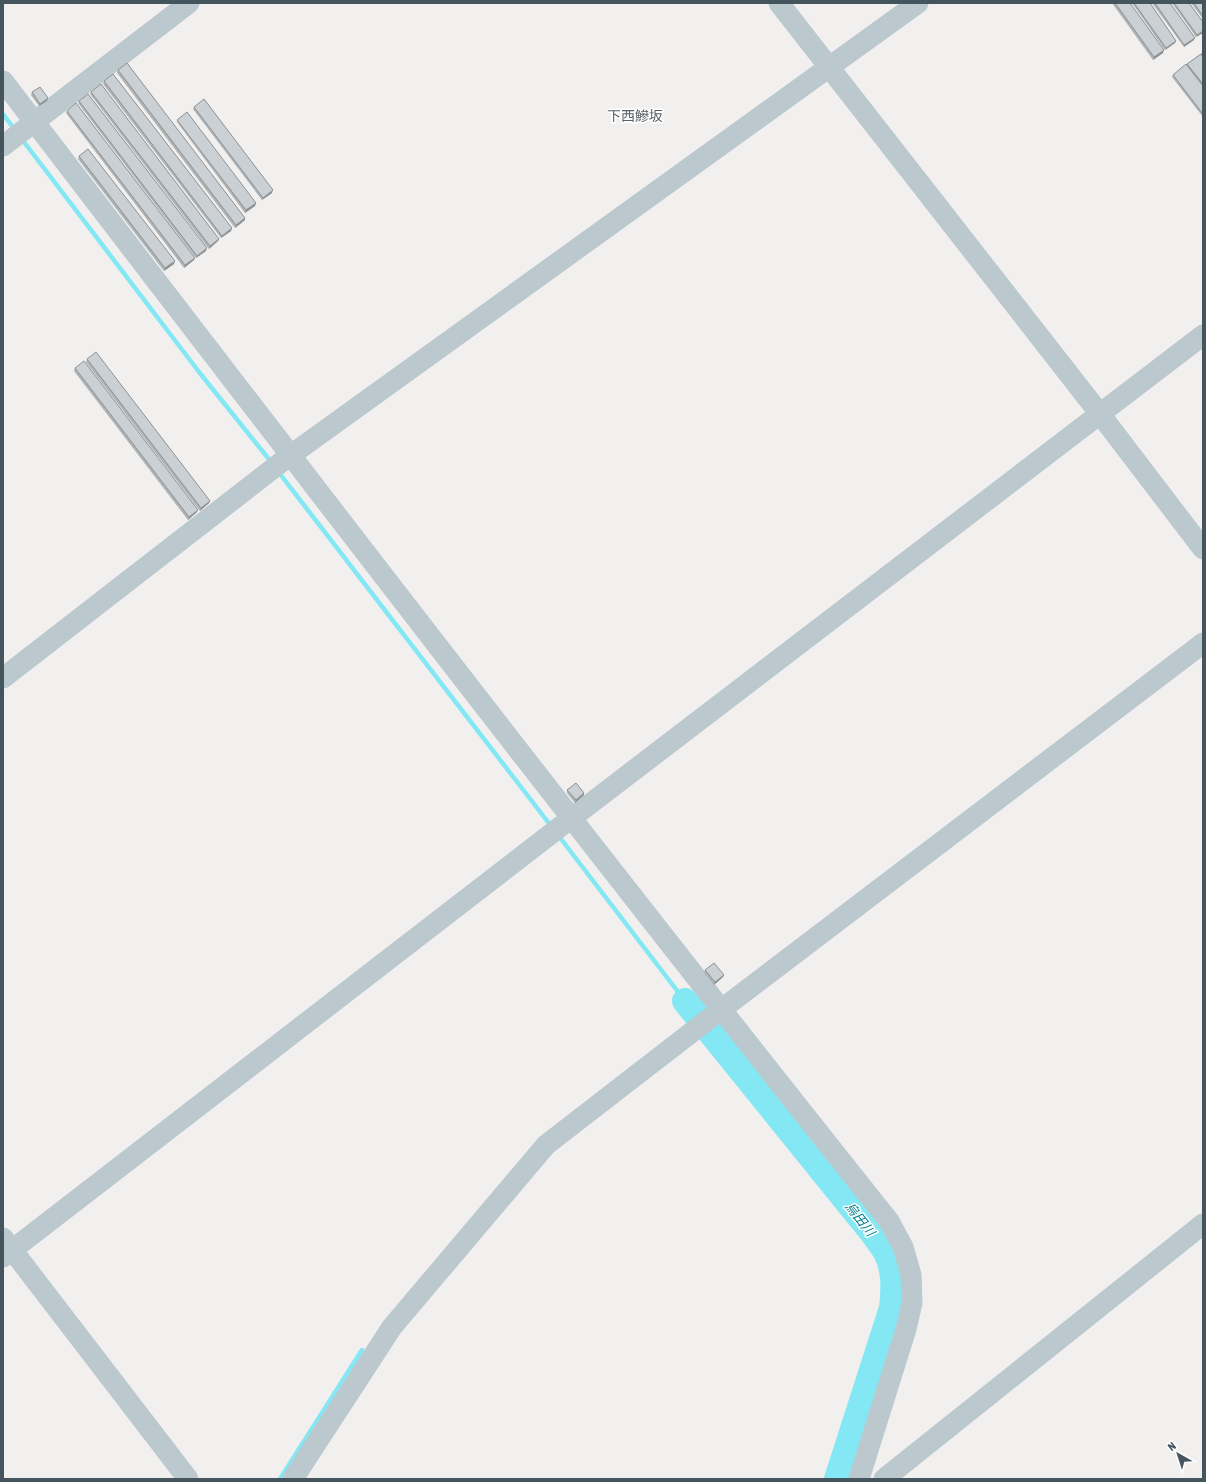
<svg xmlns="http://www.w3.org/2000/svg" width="1206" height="1482" font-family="'Asap Condensed','Noto Sans JP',sans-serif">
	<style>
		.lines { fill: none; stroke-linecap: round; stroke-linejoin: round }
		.stream { stroke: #83e8f3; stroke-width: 4.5 }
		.river { stroke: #83e8f3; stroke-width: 26 }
		.minor { stroke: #bbc9cf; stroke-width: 21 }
		.wall { fill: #aeb3b6 }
		.shaded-wall { fill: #8d9294 }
		.building { fill: #cad0d4; stroke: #8d9294 }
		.labels { text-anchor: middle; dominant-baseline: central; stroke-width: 3; stroke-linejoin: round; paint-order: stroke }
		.water-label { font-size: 13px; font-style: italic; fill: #057f8d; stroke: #fff }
		.quarter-label { font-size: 14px; fill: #5b6065; stroke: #fff }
	</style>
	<rect width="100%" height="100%" fill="#f2efef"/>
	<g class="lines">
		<g class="stream">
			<polyline points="3,114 15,130"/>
			<polyline points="21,138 199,372 272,463"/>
			<polyline points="277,470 551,826"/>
			<polyline points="558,835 685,1001"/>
			<polyline points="280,1479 362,1350"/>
		</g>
		<path class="river" d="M685,1001l186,230c5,7 11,14 15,21 9,18 8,37 6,56l-55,171"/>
		<g class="minor">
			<polyline points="779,3 1100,414 1203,549"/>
			<path d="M3,81c293,382 586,764 886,1140l14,26 8,28 1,28 -6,26 -47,150"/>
			<polyline points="3,146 189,3"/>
			<polyline points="3,678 284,460 918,3"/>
			<polyline points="3,1238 188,1479"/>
			<polyline points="3,1257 565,823 1203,335"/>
			<polyline points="293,1479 392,1327 546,1145 714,1015 1203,643"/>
			<polyline points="884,1479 1203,1224"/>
		</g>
	</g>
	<g class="wall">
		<polygon points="1112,3 1130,3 1163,53 1153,60"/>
		<polygon points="1132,3 1150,3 1176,41 1175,43 1165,50"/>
		<polygon points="1152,3 1170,3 1194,40 1184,47"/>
		<polygon points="1172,3 1189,3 1203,22 1203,33 1196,37"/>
		<polygon points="1191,3 1203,3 1203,19"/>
		<polygon points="1203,51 1203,117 1172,77 1173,75 1187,65 1187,64 1201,54 1202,52"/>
		<polygon points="118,70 245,218 245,220 235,228 117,73"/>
		<polygon points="104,81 232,228 231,231 221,238 103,84"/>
		<polygon points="32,92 48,98 47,101 39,106 31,95"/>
		<polygon points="91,92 219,239 218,241 209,249 90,94"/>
		<polygon points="79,101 206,251 196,258 78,103"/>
		<polygon points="194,107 272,193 262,200 193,109"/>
		<polygon points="67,111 194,260 184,268 66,113"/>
		<polygon points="177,120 256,203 255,206 245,213 177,122"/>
		<polygon points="79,156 174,264 164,271 78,159"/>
		<polygon points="87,359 210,501 209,503 200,511 86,362"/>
		<polygon points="75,368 197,512 188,520 74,371"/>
		<polygon points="567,790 584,793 584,795 575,803 567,793"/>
		<polygon points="705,970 724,975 723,977 714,985 704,973"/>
	</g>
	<g class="shaded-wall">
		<polygon points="1203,31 1203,33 1196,37 1197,35"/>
		<polygon points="1195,38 1194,40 1184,47 1184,45"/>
		<polygon points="1176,41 1175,43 1165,50 1166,48"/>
		<polygon points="1164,50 1163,53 1153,60 1154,57"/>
		<polygon points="48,98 47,101 39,106 40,104"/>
		<polygon points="273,190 272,193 262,200 263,198"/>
		<polygon points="256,203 255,206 245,213 246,210"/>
		<polygon points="245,218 245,220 235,228 236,225"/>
		<polygon points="232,228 231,231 221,238 222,236"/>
		<polygon points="219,239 218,241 209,249 210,246"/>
		<polygon points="207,248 206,251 196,258 197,256"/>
		<polygon points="195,258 194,260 184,268 185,265"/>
		<polygon points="175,261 174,264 164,271 165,268"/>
		<polygon points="210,501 209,503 200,511 201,508"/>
		<polygon points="198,510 197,512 188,520 189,517"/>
		<polygon points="584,793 584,795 575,803 576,800"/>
		<polygon points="724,975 723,977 714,985 715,982"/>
	</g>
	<g class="building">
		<polygon points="1115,3 1130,3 1164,50 1154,57"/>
		<polygon points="1134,3 1150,3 1176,41 1166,48"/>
		<polygon points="1155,3 1170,3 1195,38 1184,45"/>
		<polygon points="1174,3 1189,3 1203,22 1203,31 1197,35"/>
		<polygon points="1194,3 1203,3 1203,16"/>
		<polygon points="1201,54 1203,57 1203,84 1187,64"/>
		<polygon points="127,63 245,218 236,225 118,70"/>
		<polygon points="1186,64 1203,86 1203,114 1173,75"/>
		<polygon points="113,74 232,228 222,236 104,81"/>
		<polygon points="101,84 219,239 210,246 91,92"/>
		<polygon points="40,87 48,98 40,104 32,92"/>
		<polygon points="88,94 207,248 197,256 79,101"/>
		<polygon points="204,99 273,190 263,198 194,107"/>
		<polygon points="76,103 195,258 185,265 67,111"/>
		<polygon points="187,112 256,203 246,210 177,120"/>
		<polygon points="88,149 175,261 165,268 79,156"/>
		<polygon points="96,352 210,501 201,508 87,359"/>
		<polygon points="84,361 198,510 189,517 75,368"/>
		<polygon points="576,783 584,793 576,800 567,790"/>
		<polygon points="714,963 724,975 715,982 705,970"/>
	</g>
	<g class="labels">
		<g class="water-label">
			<text transform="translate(860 1219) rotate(52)">烏田川</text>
		</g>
		<g class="quarter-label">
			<text x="635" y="116">下西鰺坂</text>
		</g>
	</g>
	<rect width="1206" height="1482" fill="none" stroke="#45555e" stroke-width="8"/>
	<g transform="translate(1178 1454) rotate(321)" stroke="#ffffff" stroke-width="3" paint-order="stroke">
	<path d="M0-3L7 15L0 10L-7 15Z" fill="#45555e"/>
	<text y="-6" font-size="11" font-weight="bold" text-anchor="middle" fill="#45555e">N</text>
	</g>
</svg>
